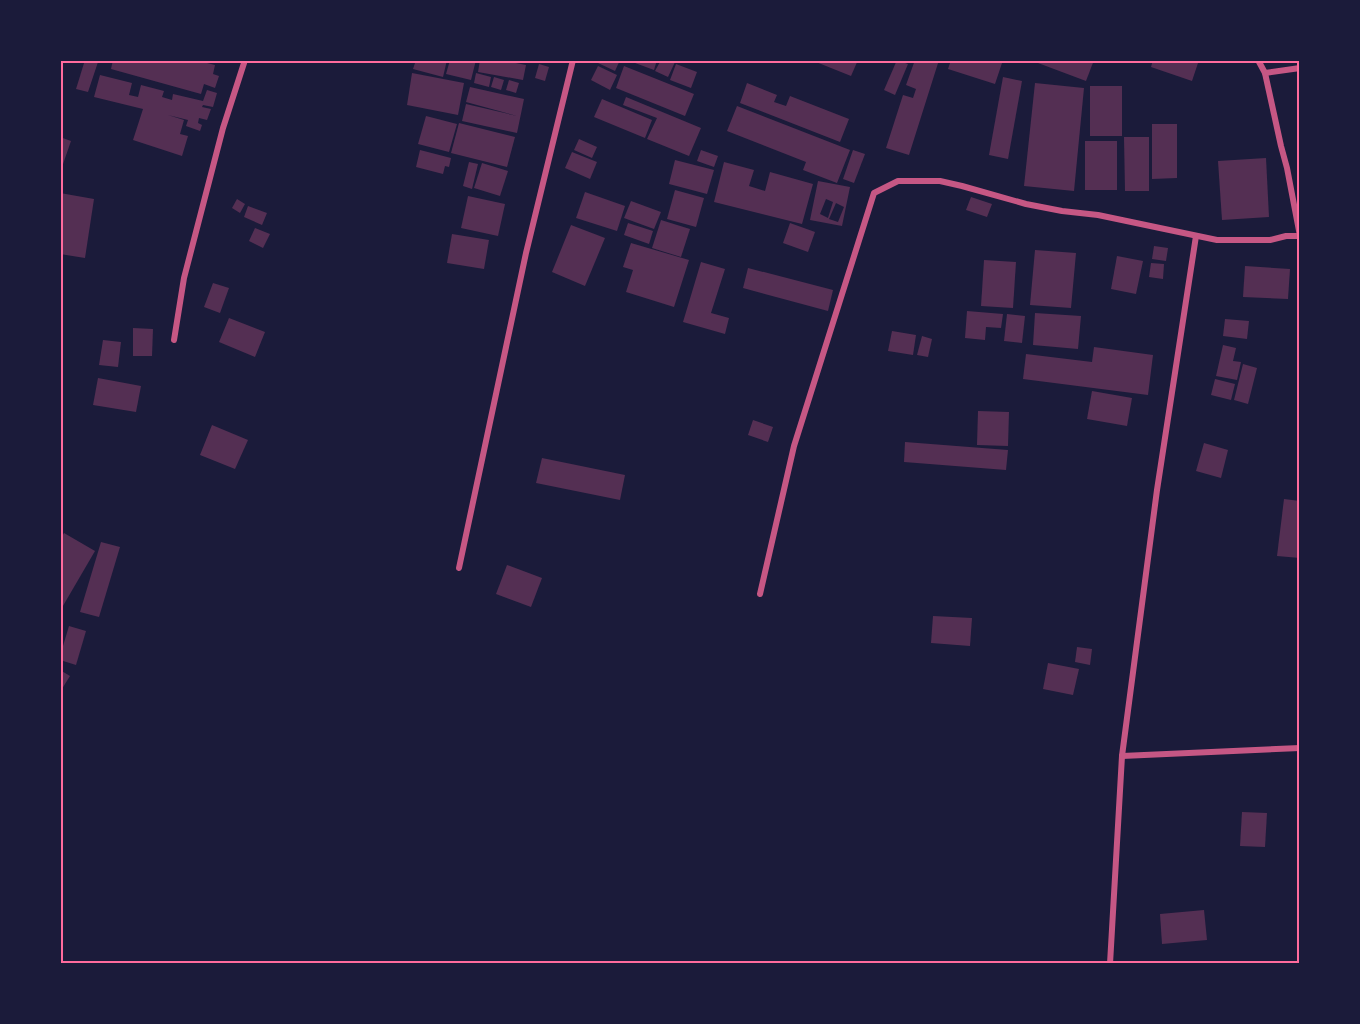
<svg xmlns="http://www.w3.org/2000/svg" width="1360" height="1024" font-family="'Exo 2',sans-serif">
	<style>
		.building { fill: #542f53; fill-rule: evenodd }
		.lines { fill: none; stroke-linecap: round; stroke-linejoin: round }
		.minor { stroke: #c65784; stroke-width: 6 }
		.neatline { fill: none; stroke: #ff6b9d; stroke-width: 2 }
	</style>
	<rect width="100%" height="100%" fill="#1b1b3a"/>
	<g class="building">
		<polygon points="85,60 98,62 88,92 76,89"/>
		<polygon points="113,60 195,60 215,65 213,74 219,76 215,88 204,84 201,94 111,69"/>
		<polygon points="416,60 447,60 443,77 413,69"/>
		<polygon points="450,60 476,60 471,80 446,74"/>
		<polygon points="480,60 500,60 526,65 523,80 478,72"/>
		<polygon points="600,60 620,60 615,71 598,63"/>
		<polygon points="627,60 657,60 654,70"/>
		<polygon points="661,60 670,60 675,62 668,77 655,71"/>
		<polygon points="811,60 858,60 851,76"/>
		<polygon points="897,60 908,64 895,95 884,90"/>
		<polygon points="915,60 939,60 909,155 886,148 903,95 913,98 916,89 906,85"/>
		<polygon points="951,60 1003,60 995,84 948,69"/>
		<polygon points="1030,60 1094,60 1086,81"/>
		<polygon points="1153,60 1199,60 1192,81 1151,67"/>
		<polygon points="539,64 549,67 545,81 535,78"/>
		<polygon points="676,64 697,72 691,88 670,80"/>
		<polygon points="598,66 617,75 610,90 591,80"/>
		<polygon points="624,66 694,94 685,116 616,88"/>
		<polygon points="412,73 464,83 458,115 407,105"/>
		<polygon points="476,73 491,77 489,87 474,83"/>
		<polygon points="100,75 132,83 129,95 138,97 141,85 164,91 162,97 172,100 173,94 203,101 207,90 217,93 213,107 203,105 202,107 211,109 207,120 199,118 198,123 202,125 200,131 186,126 188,120 168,115 184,120 180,134 188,136 182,156 133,140 143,109 94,97"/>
		<polygon points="494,77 504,80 501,90 491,87"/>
		<polygon points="1003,77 1022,81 1008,159 989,155"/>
		<polygon points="509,80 519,83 516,93 506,90"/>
		<polygon points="747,83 777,95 774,102 786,106 790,96 849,119 840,142 740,103"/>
		<polygon points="1035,83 1084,88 1074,191 1024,186"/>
		<rect x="1090" y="86" width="32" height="50"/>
		<polygon points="470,87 524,99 517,133 462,121 466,104 517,116 466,102"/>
		<polygon points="626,97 701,128 689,156 647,139 657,118 623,105"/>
		<polygon points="602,99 652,120 645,138 594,117"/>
		<polygon points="737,106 850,150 837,183 803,170 806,162 727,131"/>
		<polygon points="426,116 457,124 449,152 418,144"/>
		<polygon points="459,123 515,137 507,167 451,153"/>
		<polygon points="1152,124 1177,124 1177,178 1152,179"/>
		<polygon points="60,137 71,141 62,167 60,167"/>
		<polygon points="1124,137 1149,137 1149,191 1125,191"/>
		<polygon points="579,139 597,147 592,158 574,150"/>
		<rect x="1085" y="141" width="32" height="49"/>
		<polygon points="420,150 451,158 449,167 445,166 443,174 416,167"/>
		<polygon points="701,150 718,156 714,167 697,161"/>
		<polygon points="853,150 865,154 854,183 843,179"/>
		<polygon points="572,152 597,162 590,179 565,168"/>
		<polygon points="1266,158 1269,217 1222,220 1218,161"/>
		<polygon points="675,160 714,170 707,194 669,184"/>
		<polygon points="469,162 478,164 472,189 463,186"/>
		<polygon points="724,162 754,170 749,186 765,191 770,172 813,184 802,224 714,202"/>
		<polygon points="482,163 508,171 500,196 474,188"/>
		<path d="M818,181l32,6 -8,39 -32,-6zM826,199l7,3 -5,16 -8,-4zM836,203l8,4 -6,15 -9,-3z"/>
		<polygon points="675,190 704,198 696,227 667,219"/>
		<polygon points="585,192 625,206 617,231 576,218"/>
		<polygon points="60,193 94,199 85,258 60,254"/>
		<polygon points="468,196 505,204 498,236 461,228"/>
		<polygon points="971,197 992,204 987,217 966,210"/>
		<polygon points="237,199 245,204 240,213 232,208"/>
		<polygon points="631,201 661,212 654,229 624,218"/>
		<polygon points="248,206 267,213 262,225 244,217"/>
		<polygon points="661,220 690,229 681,257 652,248"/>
		<polygon points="628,223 653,231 649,244 624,235"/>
		<polygon points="790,223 815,232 808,252 783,243"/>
		<polygon points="571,225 605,238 585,286 552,272"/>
		<polygon points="255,228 270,234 263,248 249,241"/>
		<polygon points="452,234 489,240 484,269 447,263"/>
		<polygon points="631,243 689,260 674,307 626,292 633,270 623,267"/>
		<polygon points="1154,246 1168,248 1166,261 1152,259"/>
		<polygon points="1035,250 1076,253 1071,308 1030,305"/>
		<polygon points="1117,256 1143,261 1136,294 1111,289"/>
		<polygon points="984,260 1016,262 1013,308 981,306"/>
		<polygon points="701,262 725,269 711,313 729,318 725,334 683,322"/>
		<polygon points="1151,263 1164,264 1163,279 1149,277"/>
		<polygon points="1245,266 1290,269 1288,299 1243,297"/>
		<polygon points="748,268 833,290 828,311 743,288"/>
		<polygon points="213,283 229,288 220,313 204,307"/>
		<polygon points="967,311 1003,314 1001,328 986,327 985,340 965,338"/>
		<polygon points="1035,313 1081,316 1078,349 1033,345"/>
		<polygon points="1007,314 1025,316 1022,343 1004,341"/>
		<polygon points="229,318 265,332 255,357 219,342"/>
		<polygon points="1225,319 1249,321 1247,339 1223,336"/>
		<polygon points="133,328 153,329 152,356 133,356"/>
		<polygon points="892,331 916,335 913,355 888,351"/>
		<polygon points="922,336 932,339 928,357 917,355"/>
		<polygon points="103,340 121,342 118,367 99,365"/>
		<polygon points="1223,345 1236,348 1233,361 1241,362 1237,380 1216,376"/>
		<polygon points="1094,347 1153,355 1148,395 1023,379 1026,354 1092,362"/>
		<polygon points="1243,364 1257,368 1248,404 1234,400"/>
		<polygon points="98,378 141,386 136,412 93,405"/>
		<polygon points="1215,379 1235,384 1231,400 1211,395"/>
		<polygon points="1092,391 1132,398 1127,426 1087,419"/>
		<polygon points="978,411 1009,412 1008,446 977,445"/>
		<polygon points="753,420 773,427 768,442 748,435"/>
		<polygon points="212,425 248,440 235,469 200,455"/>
		<polygon points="905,442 1008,450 1006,470 904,462"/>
		<polygon points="1204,443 1228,450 1221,478 1196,471"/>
		<polygon points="542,458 625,475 620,500 536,483"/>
		<polygon points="1284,499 1300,501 1300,558 1277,556"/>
		<polygon points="64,533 95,551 60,611 60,540"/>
		<polygon points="101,542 120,547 99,617 80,612"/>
		<polygon points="507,565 542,578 531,607 496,594"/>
		<polygon points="933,616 972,618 970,646 931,643"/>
		<polygon points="69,626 86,631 76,665 60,660 60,656"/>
		<polygon points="1077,647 1092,649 1090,665 1075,662"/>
		<polygon points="1048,663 1079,669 1073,695 1043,689"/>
		<polygon points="60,670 70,676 60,692"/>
		<polygon points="1242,812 1267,813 1265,847 1240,846"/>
		<polygon points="1204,910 1207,940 1162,944 1160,914"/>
	</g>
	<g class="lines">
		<g class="minor">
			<polyline points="1258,60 1265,73 1281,146 1287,168 1300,236"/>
			<polyline points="1265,73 1300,68"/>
			<polyline points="174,340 184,278 223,128 245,60"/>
			<polyline points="459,568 526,253 573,60"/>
			<polyline points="760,594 794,446 874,193 898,181 940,181 962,186 1026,204 1062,211 1098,215 1217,240 1270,240 1286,236 1300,236"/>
			<polyline points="1122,756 1300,748"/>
			<polyline points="1110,964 1122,756 1157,490 1196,236"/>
		</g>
	</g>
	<rect width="1360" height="1024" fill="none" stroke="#1b1b3a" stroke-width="123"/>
	<rect x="62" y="62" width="1236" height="900" class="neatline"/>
</svg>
